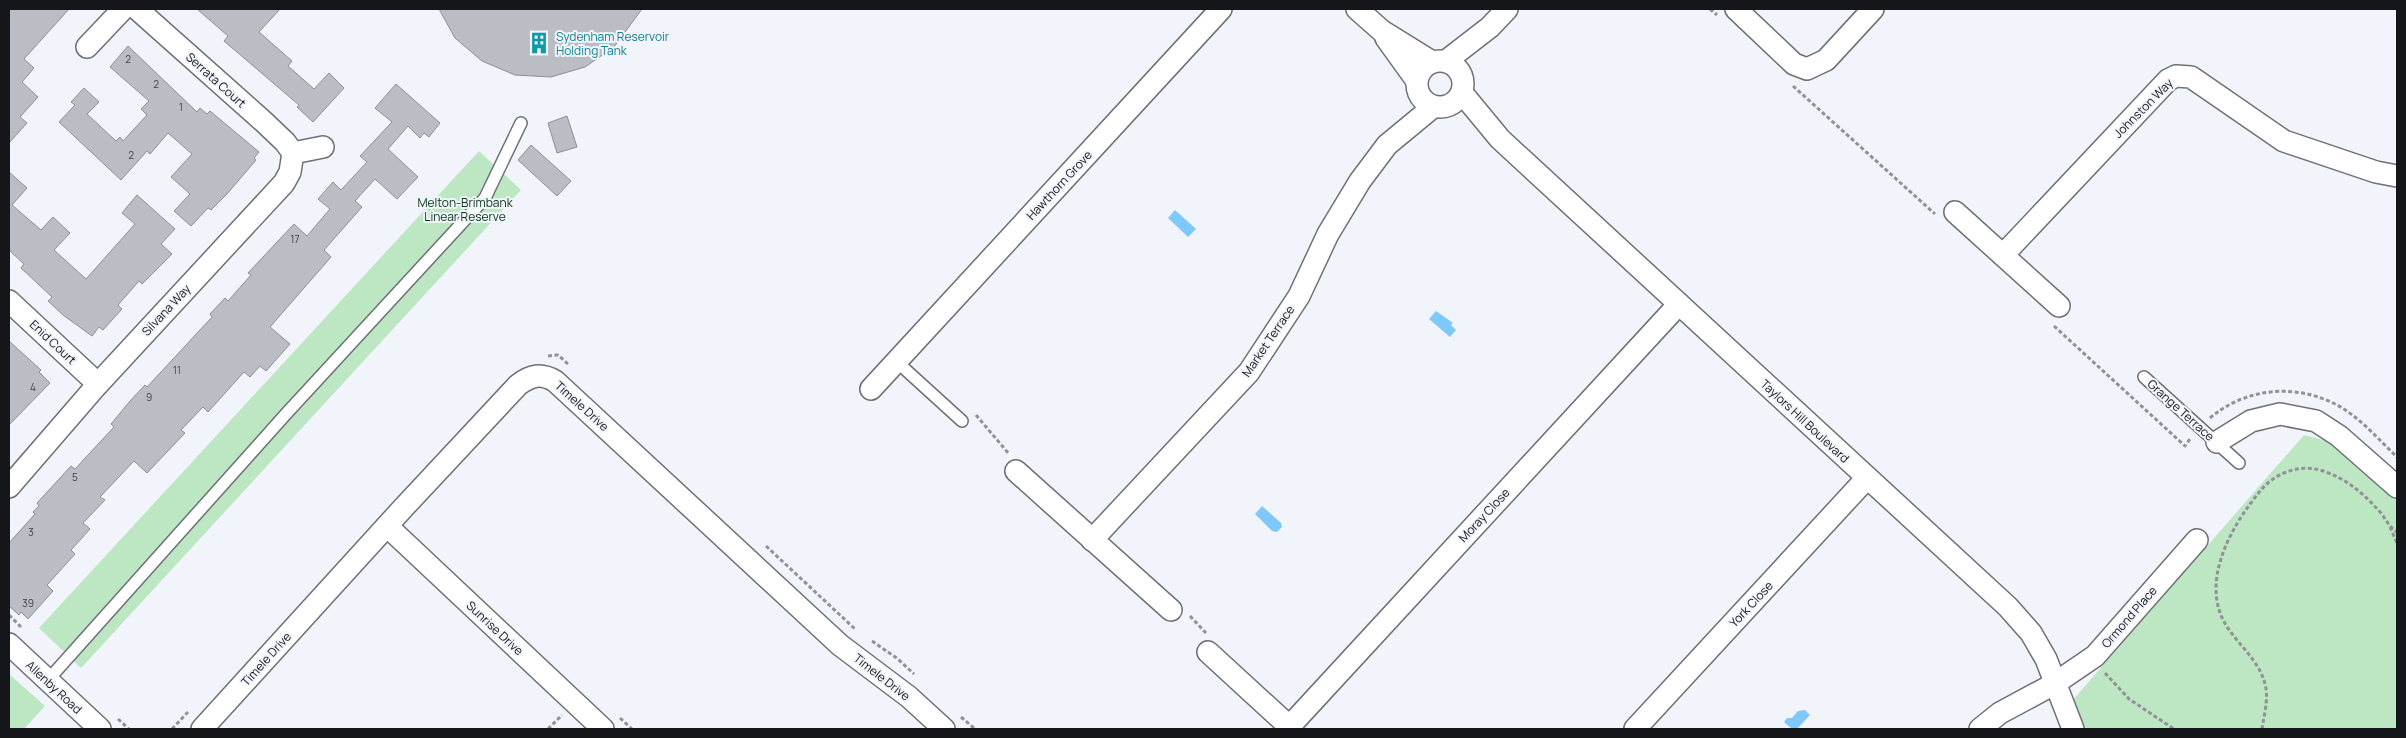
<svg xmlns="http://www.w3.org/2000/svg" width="2406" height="738" font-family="Manrope,sans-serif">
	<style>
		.green { fill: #bde6c2 }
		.water { fill: #7ec9fa }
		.building { fill: #bbbdc4; stroke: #8c8f95 }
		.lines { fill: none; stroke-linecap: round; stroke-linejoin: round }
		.service-casing { stroke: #6e7076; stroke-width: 14 }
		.minor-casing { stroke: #6e7076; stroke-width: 24 }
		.path { stroke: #8f9297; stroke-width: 3; stroke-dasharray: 4 2.5; stroke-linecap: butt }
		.service { stroke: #fff; stroke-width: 11 }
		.minor { stroke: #fff; stroke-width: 21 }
		.labels { text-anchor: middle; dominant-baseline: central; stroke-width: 4; stroke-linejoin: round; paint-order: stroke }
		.number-label { font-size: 10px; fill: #3e4044 }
		.culture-label { font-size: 12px; fill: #0d838f; stroke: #f1f4fb; text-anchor: start }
		.street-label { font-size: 12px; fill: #151619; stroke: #f1f4fb }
		.park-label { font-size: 12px; fill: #043612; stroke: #f1f4fb }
	</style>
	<rect width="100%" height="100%" fill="#f1f4fb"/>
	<g class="green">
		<polygon points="479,151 521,190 81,668 39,628"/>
		<polygon points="2304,435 2332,442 2397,498 2397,729 2086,729 2072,701"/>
		<polygon points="9,674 45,706 24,729 9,729"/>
	</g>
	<g class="water">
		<polygon points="1175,210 1196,229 1188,237 1168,218"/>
		<polygon points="1436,311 1453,323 1451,325 1456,330 1450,337 1429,319"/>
		<polygon points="1262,506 1281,523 1282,527 1277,532 1272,531 1255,514"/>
		<polygon points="1805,710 1810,715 1797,729 1792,729 1784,722 1787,718 1792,718 1798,711"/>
	</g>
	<g class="building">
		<polygon points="9,9 69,9 24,59 34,68 22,82 38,97 20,117 27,123 9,143"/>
		<polygon points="197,9 280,9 259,32 292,61 288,66 314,89 329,73 344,88 313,122 297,107 299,105 224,41 228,36"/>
		<polygon points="439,9 642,9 614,47 585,67 551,77 515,75 482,61 455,38"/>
		<polygon points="128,46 197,112 200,108 207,114 210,111 259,152 254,158 256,160 227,194 211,210 208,208 191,226 174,211 190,194 171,177 192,154 168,133 150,154 147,151 121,180 59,122 75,105 71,102 84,88 99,102 87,114 116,141 120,137 123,141 147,115 141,109 149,101 110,67"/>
		<polygon points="396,84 440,123 429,137 424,133 420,138 408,126 388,149 418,177 397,199 375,179 355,201 362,207 324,250 331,257 270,327 290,344 266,371 260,366 250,377 244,372 208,412 203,407 181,430 185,433 147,473 134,461 100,497 105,500 83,523 90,529 71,550 75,554 47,585 53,591 28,619 21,612 19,615 9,606 9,543 35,514 33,512 39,506 37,503 60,478 71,466 75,469 114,427 111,424 130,401 145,385 147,387 212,317 210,314 225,298 228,301 251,275 248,273 294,224 307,236 330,209 318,199 333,182 341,190 367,162 360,156 392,122 375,108"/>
		<polygon points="567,116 577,147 557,153 548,123"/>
		<polygon points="531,145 571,181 557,196 518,160"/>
		<polygon points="9,172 27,188 12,205 41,230 53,217 70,233 54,250 86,279 135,224 122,213 137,195 175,229 161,244 172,254 142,284 139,281 118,305 122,309 103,330 99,327 92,336 63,315 48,301 52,297 21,268 24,264 9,250"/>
		<polygon points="9,341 41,370 39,372 50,383 9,425"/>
	</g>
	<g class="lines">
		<g class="service-casing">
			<g id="service">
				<polyline points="896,361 962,421"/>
				<polyline points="2144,377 2239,463"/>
				<polyline points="48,680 285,415 485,198 521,123"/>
			</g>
		</g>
		<g class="minor-casing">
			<g id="minor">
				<polyline points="137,9 264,122 285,142 293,153"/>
				<polyline points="1357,9 1382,31 1432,62"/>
				<polyline points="1736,9 1794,64 1807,69 1826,60 1873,9"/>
				<polyline points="1386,38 1417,81"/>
				<polyline points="87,47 123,9"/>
				<circle cx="1440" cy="84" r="23"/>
				<polyline points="1446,61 1490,27 1507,9"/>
				<polyline points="1462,93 1500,139 2008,607 2031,633 2046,659 2073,729"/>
				<polyline points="1955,212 2059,306"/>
				<polyline points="2003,255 2168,80 2176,76 2191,77 2284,141 2376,172 2397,176"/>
				<polyline points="9,301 98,384"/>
				<polyline points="871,389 1221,9"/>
				<polyline points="2217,442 2251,421 2280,414 2316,421 2339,436 2397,487"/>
				<polyline points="1016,471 1171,610"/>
				<polyline points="9,487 98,384 284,183 290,172 293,153 323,147"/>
				<polyline points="387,526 603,729"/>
				<polyline points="1092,540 1249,372 1299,296 1328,234 1360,181 1387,145 1433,107"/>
				<polyline points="9,644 100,729"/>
				<polyline points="1208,652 1292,729"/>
				<polyline points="1289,727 1679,304"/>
				<path d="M202,729l203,-223 113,-121c13,-10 23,-12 37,-4l285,264 69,52 35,32"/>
				<polyline points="1635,729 1867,478"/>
				<polyline points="1980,729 2000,713 2054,684 2095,656 2197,540"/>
			</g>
		</g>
		<g class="path">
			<polyline points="1710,9 1717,15"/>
			<polyline points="1793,86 1935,214"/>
			<polyline points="2054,326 2185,446 2190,439"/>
			<polyline points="548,356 558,355 568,364"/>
			<polyline points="976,415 1009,454"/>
			<path d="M2210,418c34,-29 82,-35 123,-15 24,11 45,36 64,54"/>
			<polyline points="2390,527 2397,543"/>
			<polyline points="766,546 855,629"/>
			<polyline points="9,615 21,627"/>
			<polyline points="1190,616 1206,633"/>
			<polyline points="872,641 898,659 914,674"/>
			<polyline points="2105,673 2129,699 2174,729"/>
			<polyline points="961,717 975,729"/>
			<polyline points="620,718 632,729"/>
			<polyline points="118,719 129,729"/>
			<polyline points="172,729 188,712"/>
			<polyline points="548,729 562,715"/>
			<path d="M2262,729c2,-14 7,-31 3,-45 -5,-21 -23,-36 -35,-53 -34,-45 1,-105 31,-141 16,-19 42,-27 65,-18 22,8 39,23 54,40 6,7 9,15 17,20"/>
		</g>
		<use href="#service" class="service"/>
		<use href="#minor" class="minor"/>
	</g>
	<defs>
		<g id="building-bare" transform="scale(1.725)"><path d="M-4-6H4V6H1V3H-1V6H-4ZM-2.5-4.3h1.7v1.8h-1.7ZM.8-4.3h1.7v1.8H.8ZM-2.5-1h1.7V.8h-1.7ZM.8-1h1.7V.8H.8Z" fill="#0f9aa8" stroke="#f1f4fb" stroke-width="2.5" paint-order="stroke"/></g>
	</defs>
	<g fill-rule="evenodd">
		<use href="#building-bare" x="539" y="43"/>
	</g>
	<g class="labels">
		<g class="number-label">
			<text x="128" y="59">2</text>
			<text x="156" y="84">2</text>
			<text x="181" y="107">1</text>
			<text x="131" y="155">2</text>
			<text x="295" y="239">17</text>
			<text x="177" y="370">11</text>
			<text x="33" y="387">4</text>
			<text x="149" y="397">9</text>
			<text x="75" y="477">5</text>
			<text x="31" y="532">3</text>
			<text x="28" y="603">39</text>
		</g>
		<g class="culture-label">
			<text x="556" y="36">Sydenham Reservoir<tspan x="556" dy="14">Holding Tank</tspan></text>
		</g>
		<g class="street-label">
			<text transform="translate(216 80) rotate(42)">Serrata Court</text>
			<text transform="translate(2143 108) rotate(-45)">Johnston Way</text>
			<text transform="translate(1059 185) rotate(-47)">Hawthorn Grove</text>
			<text transform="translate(166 310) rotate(-47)">Silvana Way</text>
			<text transform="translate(1268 341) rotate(-56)">Market Terrace</text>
			<text transform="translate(53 342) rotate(43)">Enid Court</text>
			<text transform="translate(582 406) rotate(42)">Timele Drive</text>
			<text transform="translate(2181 410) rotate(42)">Grange Terrace</text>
			<text transform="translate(1805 421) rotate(43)">Taylors Hill Boulevard</text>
			<text transform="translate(1484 515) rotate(-47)">Moray Close</text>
			<text transform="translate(1751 604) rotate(-47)">York Close</text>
			<text transform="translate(2129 617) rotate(-49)">Ormond Place</text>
			<text transform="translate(495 628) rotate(43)">Sunrise Drive</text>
			<text transform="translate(266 659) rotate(-48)">Timele Drive</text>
			<text transform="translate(882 677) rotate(38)">Timele Drive</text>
			<text transform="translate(54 687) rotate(43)">Allenby Road</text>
		</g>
		<g class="park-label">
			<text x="465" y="202">Melton-Brimbank<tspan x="465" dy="14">Linear Reserve</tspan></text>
		</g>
	</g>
	<rect width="2406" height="738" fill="none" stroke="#151619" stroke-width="20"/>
</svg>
